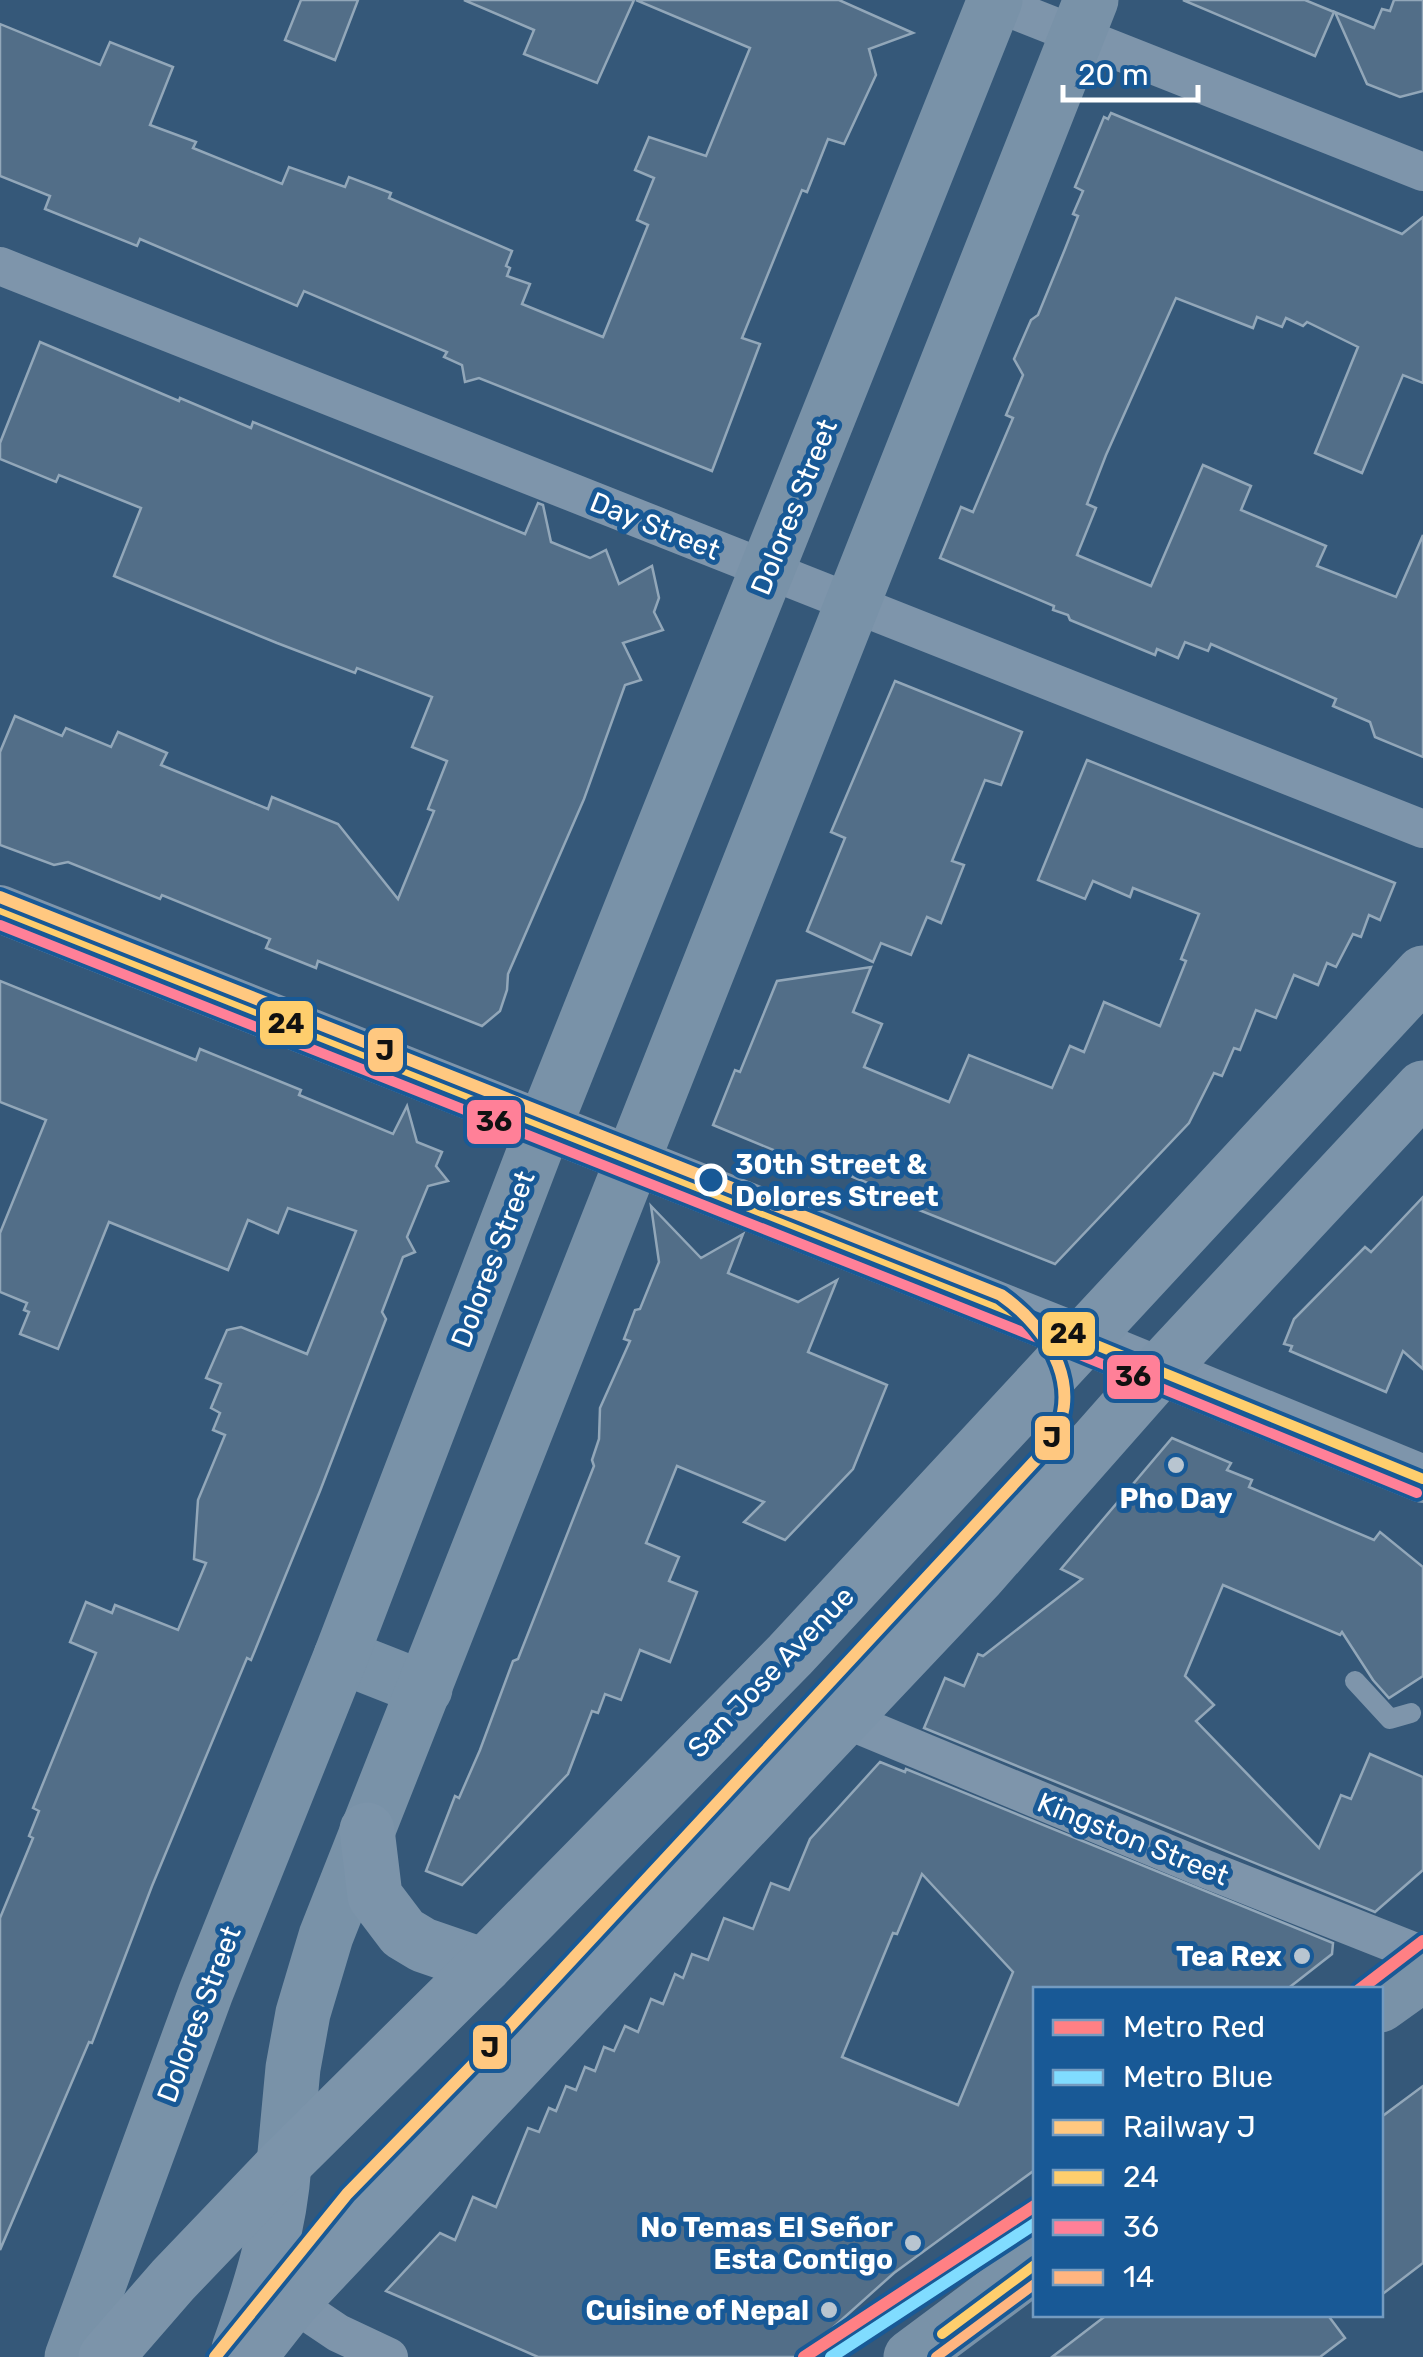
<svg xmlns="http://www.w3.org/2000/svg" width="1423" height="2357" font-family="Rubik,sans-serif">
	<style>
		.building { fill: #526e88; stroke: #92a7b9; stroke-width: 2.5; fill-rule: evenodd }
		.lines { fill: none; stroke-linecap: round; stroke-linejoin: round }
		.service { stroke: #7e95ab; stroke-width: 20 }
		.minor { stroke: #7e95ab; stroke-width: 38 }
		.tertiary { stroke: #7e95ab; stroke-width: 48 }
		.secondary { stroke: #7992a8; stroke-width: 55 }
		.primary { stroke: #7c94aa; stroke-width: 55 }
		.bus-1-casing { stroke: #185996; stroke-width: 18 }
		.bus-2-casing { stroke: #185996; stroke-width: 18 }
		.bus-3-casing { stroke: #185996; stroke-width: 18 }
		.bus-1 { stroke: #fece6d; stroke-width: 10 }
		.bus-2 { stroke: #ff8098; stroke-width: 10 }
		.bus-3 { stroke: #ffb580; stroke-width: 10 }
		.rail-1-casing { stroke: #185996; stroke-width: 20 }
		.rail-1 { stroke: #ffc880; stroke-width: 12 }
		.metro-1-casing { stroke: #185996; stroke-width: 20 }
		.metro-2-casing { stroke: #185996; stroke-width: 20 }
		.metro-1 { stroke: #ff8084; stroke-width: 12 }
		.metro-2 { stroke: #80dcff; stroke-width: 12 }
		.stop-dot { fill: #185996; stroke: #fff; stroke-width: 5 }
		.poi-dot { fill: #b8c5d0; stroke: #185996; stroke-width: 4 }
		.labels { text-anchor: middle; dominant-baseline: central; stroke-width: 10; stroke-linejoin: round; paint-order: stroke }
		.street-label { font-size: 28px; fill: #fff; stroke: #185996 }
		.stop-label { font-size: 28px; font-weight: bold; fill: #fff; stroke: #185996; text-anchor: start }
		.poi-label { font-size: 28px; font-weight: bold; fill: #fff; stroke: #185996; text-anchor: end }
		.line-badge { stroke: #185996; stroke-width: 4 }
		.pale-badge-label { font-size: 28px; text-anchor: middle; font-weight: bold; fill: #111 }
	</style>
	<rect width="100%" height="100%" fill="#355879"/>
	<g class="building">
		<polygon points="301,0 358,0 335,60 285,40"/>
		<polygon points="464,0 634,0 597,83 524,54 534,30"/>
		<polygon points="636,0 839,0 913,33 869,49 876,75 844,144 828,139 807,192 802,190 742,338 760,344 712,471 479,378 465,382 462,365 444,357 447,352 304,291 297,306 140,239 137,246 45,209 50,196 0,176 0,24 100,65 110,42 173,67 150,125 196,142 193,148 282,184 289,167 345,187 349,177 391,193 389,198 512,251 506,266 510,268 507,276 530,284 522,304 603,337 648,225 637,220 654,178 635,170 649,137 706,156 750,48"/>
		<polygon points="1183,0 1305,0 1334,12 1315,56"/>
		<polygon points="1394,0 1423,0 1423,91 1400,97 1367,84 1335,12 1374,28 1382,9 1390,11"/>
		<polygon points="1111,113 1402,234 1423,217 1423,383 1403,375 1362,473 1315,453 1358,347 1307,322 1303,326 1286,318 1282,327 1257,317 1253,328 1176,298 1106,455 1087,504 1096,508 1077,555 1151,586 1203,465 1251,486 1241,510 1326,546 1317,566 1396,597 1423,535 1423,757 1375,737 1370,722 1333,706 1336,699 1211,644 1208,651 1185,642 1178,658 1157,649 1155,655 1070,620 1068,615 1053,610 1054,606 940,558 961,507 973,512 1013,418 1006,415 1023,375 1014,359 1031,320 1038,315 1065,249 1078,216 1073,214 1083,191 1075,187 1104,117 1108,119"/>
		<polygon points="40,342 179,401 180,398 251,428 253,422 525,534 538,503 543,505 551,542 590,558 606,550 619,584 652,566 659,598 654,612 663,630 623,643 641,680 625,685 584,799 508,974 507,990 500,1011 482,1026 318,961 316,968 266,948 270,939 162,895 160,899 68,862 54,865 0,845 0,752 15,716 62,736 66,728 111,747 118,732 167,753 161,765 268,809 272,797 338,824 398,899 434,811 428,809 447,761 412,747 432,697 357,668 355,673 277,643 114,576 141,508 59,475 56,482 0,459 0,443"/>
		<polygon points="895,681 1022,732 1001,785 985,780 952,861 964,865 941,923 927,917 911,955 881,943 873,962 807,931 845,838 831,832"/>
		<polygon points="1087,760 1395,883 1380,920 1369,915 1361,937 1353,934 1336,967 1327,963 1318,985 1294,975 1276,1018 1256,1010 1240,1050 1234,1048 1222,1076 1214,1073 1189,1123 1055,1264 909,1206 911,1201 824,1165 822,1170 713,1125 735,1070 740,1072 777,981 871,967 853,1012 882,1024 864,1067 949,1102 969,1055 1052,1088 1070,1046 1084,1052 1104,1002 1160,1026 1186,961 1181,959 1199,914 1133,888 1130,897 1093,881 1085,899 1038,880"/>
		<polygon points="0,981 196,1060 200,1049 301,1090 299,1095 393,1134 407,1106 417,1142 442,1152 436,1166 448,1181 428,1186 407,1237 415,1252 403,1257 382,1312 386,1319 320,1491 251,1660 247,1658 152,1886 92,2043 89,2042 0,2250 0,1918 33,1838 29,1836 39,1811 33,1808 96,1653 70,1642 86,1602 112,1613 115,1605 178,1630 206,1563 194,1559 198,1500 225,1435 213,1430 220,1413 211,1408 221,1384 206,1378 227,1330 241,1327 307,1354 356,1231 288,1208 278,1233 248,1220 228,1270 109,1222 58,1349 20,1334 29,1312 24,1310 27,1303 0,1292 0,1233 46,1120 0,1102"/>
		<polygon points="1423,1197 1423,1369 1403,1351 1386,1392 1290,1351 1292,1346 1284,1344 1294,1319 1365,1247 1371,1252"/>
		<polygon points="651,1206 701,1258 743,1234 728,1273 798,1302 837,1280 808,1352 887,1385 853,1469 785,1540 744,1522 764,1502 677,1466 646,1543 679,1557 669,1581 697,1592 670,1662 640,1650 621,1700 605,1694 598,1713 592,1711 568,1774 462,1885 426,1871 455,1796 459,1798 480,1750 513,1661 518,1659 594,1466 592,1460 599,1439 600,1408 630,1341 624,1339 635,1310 640,1309 659,1262"/>
		<polygon points="1172,1438 1231,1463 1227,1470 1252,1480 1249,1487 1374,1540 1380,1532 1423,1567 1423,1676 1389,1698 1373,1680 1342,1632 1340,1635 1223,1585 1185,1676 1214,1705 1196,1721 1319,1848 1341,1795 1351,1799 1370,1754 1423,1777 1423,1870 1375,1912 924,1728 945,1678 964,1686 978,1654 983,1656 1082,1579 1061,1569"/>
		<path d="M880,1762l25,10 1,-3 427,174 -1,11 -46,36h-250v179l-142,104 -94,84h-262l-152,-66 54,-58 15,7 18,-43 23,10 32,-79 11,4 10,-24 7,3 10,-25 10,4 9,-23 10,4 9,-24 10,4 11,-25 13,6 13,-33 12,5 12,-30 8,4 9,-24 16,6 16,-42 29,11 18,-46 18,7 21,-51zM922,1874l91,98 -55,133 -116,-48 51,-124 4,1z"/>
		<polygon points="1423,2086 1423,2263 1380,2296 1380,2118"/>
		<polygon points="1108,2314 1327,2314 1345,2338 1320,2357 1052,2357"/>
	</g>
	<g class="lines">
		<polyline class="service" points="1355,1681 1390,1719 1411,1713"/>
		<g class="minor">
			<polyline points="988,0 1423,172"/>
			<polyline points="0,266 1423,829"/>
			<polyline points="844,1719 1203,1868 1423,1955"/>
			<polyline points="292,2302 338,2333 389,2357"/>
		</g>
		<polyline class="tertiary" points="0,909 1084,1340 1423,1479"/>
		<g class="secondary">
			<polyline points="341,1656 425,1689"/>
			<polyline points="1380,2005 1423,1974"/>
			<polyline points="284,2164 293,2068 303,2013 326,1936 1091,0"/>
			<polyline points="72,2357 206,1992 341,1656 540,1137 995,0"/>
			<polyline points="911,2357 1036,2264"/>
		</g>
		<g class="primary">
			<polyline points="367,1830 375,1896 403,1933 423,1945 484,1966"/>
			<path d="M239,2349c21,-59 41,-122 45,-185"/>
			<polyline points="106,2357 173,2280 284,2164 484,1966 790,1655 1423,973"/>
			<polyline points="249,2357 292,2302 979,1575 1159,1371 1423,1088"/>
		</g>
		<g class="bus-1-casing">
			<g id="bus-1">
				<polyline points="0,909 1084,1340 1423,1479"/>
				<polyline points="942,2334 1036,2264"/>
			</g>
		</g>
		<g class="bus-2-casing">
			<polyline id="bus-2" points="0,925 1078,1354 1417,1493"/>
		</g>
		<g class="bus-3-casing">
			<polyline id="bus-3" points="936,2357 1036,2283"/>
		</g>
		<use href="#bus-1" class="bus-1"/>
		<use href="#bus-2" class="bus-2"/>
		<use href="#bus-3" class="bus-3"/>
		<g class="rail-1-casing">
			<path id="rail-1" d="M0,897l1001,398c50,35 88,99 44,155l-544,586 -154,158 -132,163"/>
		</g>
		<use href="#rail-1" class="rail-1"/>
		<g class="metro-1-casing">
			<g id="metro-1">
				<polyline points="1359,1990 1423,1941"/>
				<polyline points="804,2357 1036,2205"/>
			</g>
		</g>
		<g class="metro-2-casing">
			<polyline id="metro-2" points="831,2357 1036,2223"/>
		</g>
		<use href="#metro-1" class="metro-1"/>
		<use href="#metro-2" class="metro-2"/>
	</g>
	<circle class="stop-dot" cx="711" cy="1180" r="14"/>
	<g class="poi-dot">
		<circle cx="1176" cy="1465" r="10"/>
		<circle cx="1302" cy="1956" r="10"/>
		<circle cx="913" cy="2243" r="10"/>
		<circle cx="829" cy="2310" r="10"/>
	</g>
	<g class="labels">
		<g class="street-label">
			<text transform="translate(794 507) rotate(-68)">Dolores Street</text>
			<text transform="translate(655 526) rotate(22)">Day Street</text>
			<text transform="translate(493 1259) rotate(-69)">Dolores Street</text>
			<text transform="translate(771 1672) rotate(-46)">San Jose Avenue</text>
			<text transform="translate(1133 1839) rotate(22)">Kingston Street</text>
			<text transform="translate(199 2014) rotate(-69)">Dolores Street</text>
		</g>
		<g class="stop-label">
			<text x="735" y="1164">30th Street &amp;<tspan x="735" dy="32">Dolores Street</tspan></text>
		</g>
		<g class="poi-label">
			<text x="1176" y="1498" text-anchor="middle">Pho Day</text>
			<text x="1282" y="1956">Tea Rex</text>
			<text x="893" y="2227">No Temas El Señor<tspan x="893" dy="32">Esta Contigo</tspan></text>
			<text x="809" y="2310">Cuisine of Nepal</text>
		</g>
	</g>
	<g class="line-badge">
		<rect x="258" y="999" width="57" height="48" rx="10" fill="#fece6d"/>
		<rect x="366" y="1026" width="39" height="48" rx="10" fill="#ffc880"/>
		<rect x="465" y="1098" width="58" height="48" rx="10" fill="#ff8098"/>
		<rect x="1040" y="1310" width="57" height="48" rx="10" fill="#fece6d"/>
		<rect x="1105" y="1353" width="57" height="48" rx="10" fill="#ff8098"/>
		<rect x="1033" y="1414" width="39" height="48" rx="10" fill="#ffc880"/>
		<rect x="471" y="2023" width="38" height="48" rx="10" fill="#ffc880"/>
	</g>
	<g class="pale-badge-label">
		<text x="286" y="1033">24</text>
		<text x="385" y="1060">J</text>
		<text x="494" y="1131">36</text>
		<text x="1068" y="1343">24</text>
		<text x="1133" y="1386">36</text>
		<text x="1052" y="1447">J</text>
		<text x="490" y="2057">J</text>
	</g>
	<rect x="1033" y="1987" width="350" height="330" fill="#185996" stroke="#749bc0" stroke-width="2.5"/>
	<rect x="1053" y="2020" width="50" height="15" fill="#ff8084" stroke="#749bc0" stroke-width="2.5"/>
	<text x="1123" y="2037" font-size="30" fill="#ffffff">Metro Red</text>
	<rect x="1053" y="2070" width="50" height="15" fill="#80dcff" stroke="#749bc0" stroke-width="2.5"/>
	<text x="1123" y="2087" font-size="30" fill="#ffffff">Metro Blue</text>
	<rect x="1053" y="2120" width="50" height="15" fill="#ffc880" stroke="#749bc0" stroke-width="2.5"/>
	<text x="1123" y="2137" font-size="30" fill="#ffffff">Railway J</text>
	<rect x="1053" y="2170" width="50" height="15" fill="#fece6d" stroke="#749bc0" stroke-width="2.5"/>
	<text x="1123" y="2187" font-size="30" fill="#ffffff">24</text>
	<rect x="1053" y="2220" width="50" height="15" fill="#ff8098" stroke="#749bc0" stroke-width="2.5"/>
	<text x="1123" y="2237" font-size="30" fill="#ffffff">36</text>
	<rect x="1053" y="2270" width="50" height="15" fill="#ffb580" stroke="#749bc0" stroke-width="2.5"/>
	<text x="1123" y="2287" font-size="30" fill="#ffffff">14</text>
	<path d="M1063 85v15h135v-15" fill="none" stroke="#ffffff" stroke-width="5"/>
	<text x="1078" y="85" font-size="30" fill="#ffffff" stroke="#185996" stroke-width="8" paint-order="stroke">20 m</text>
</svg>
